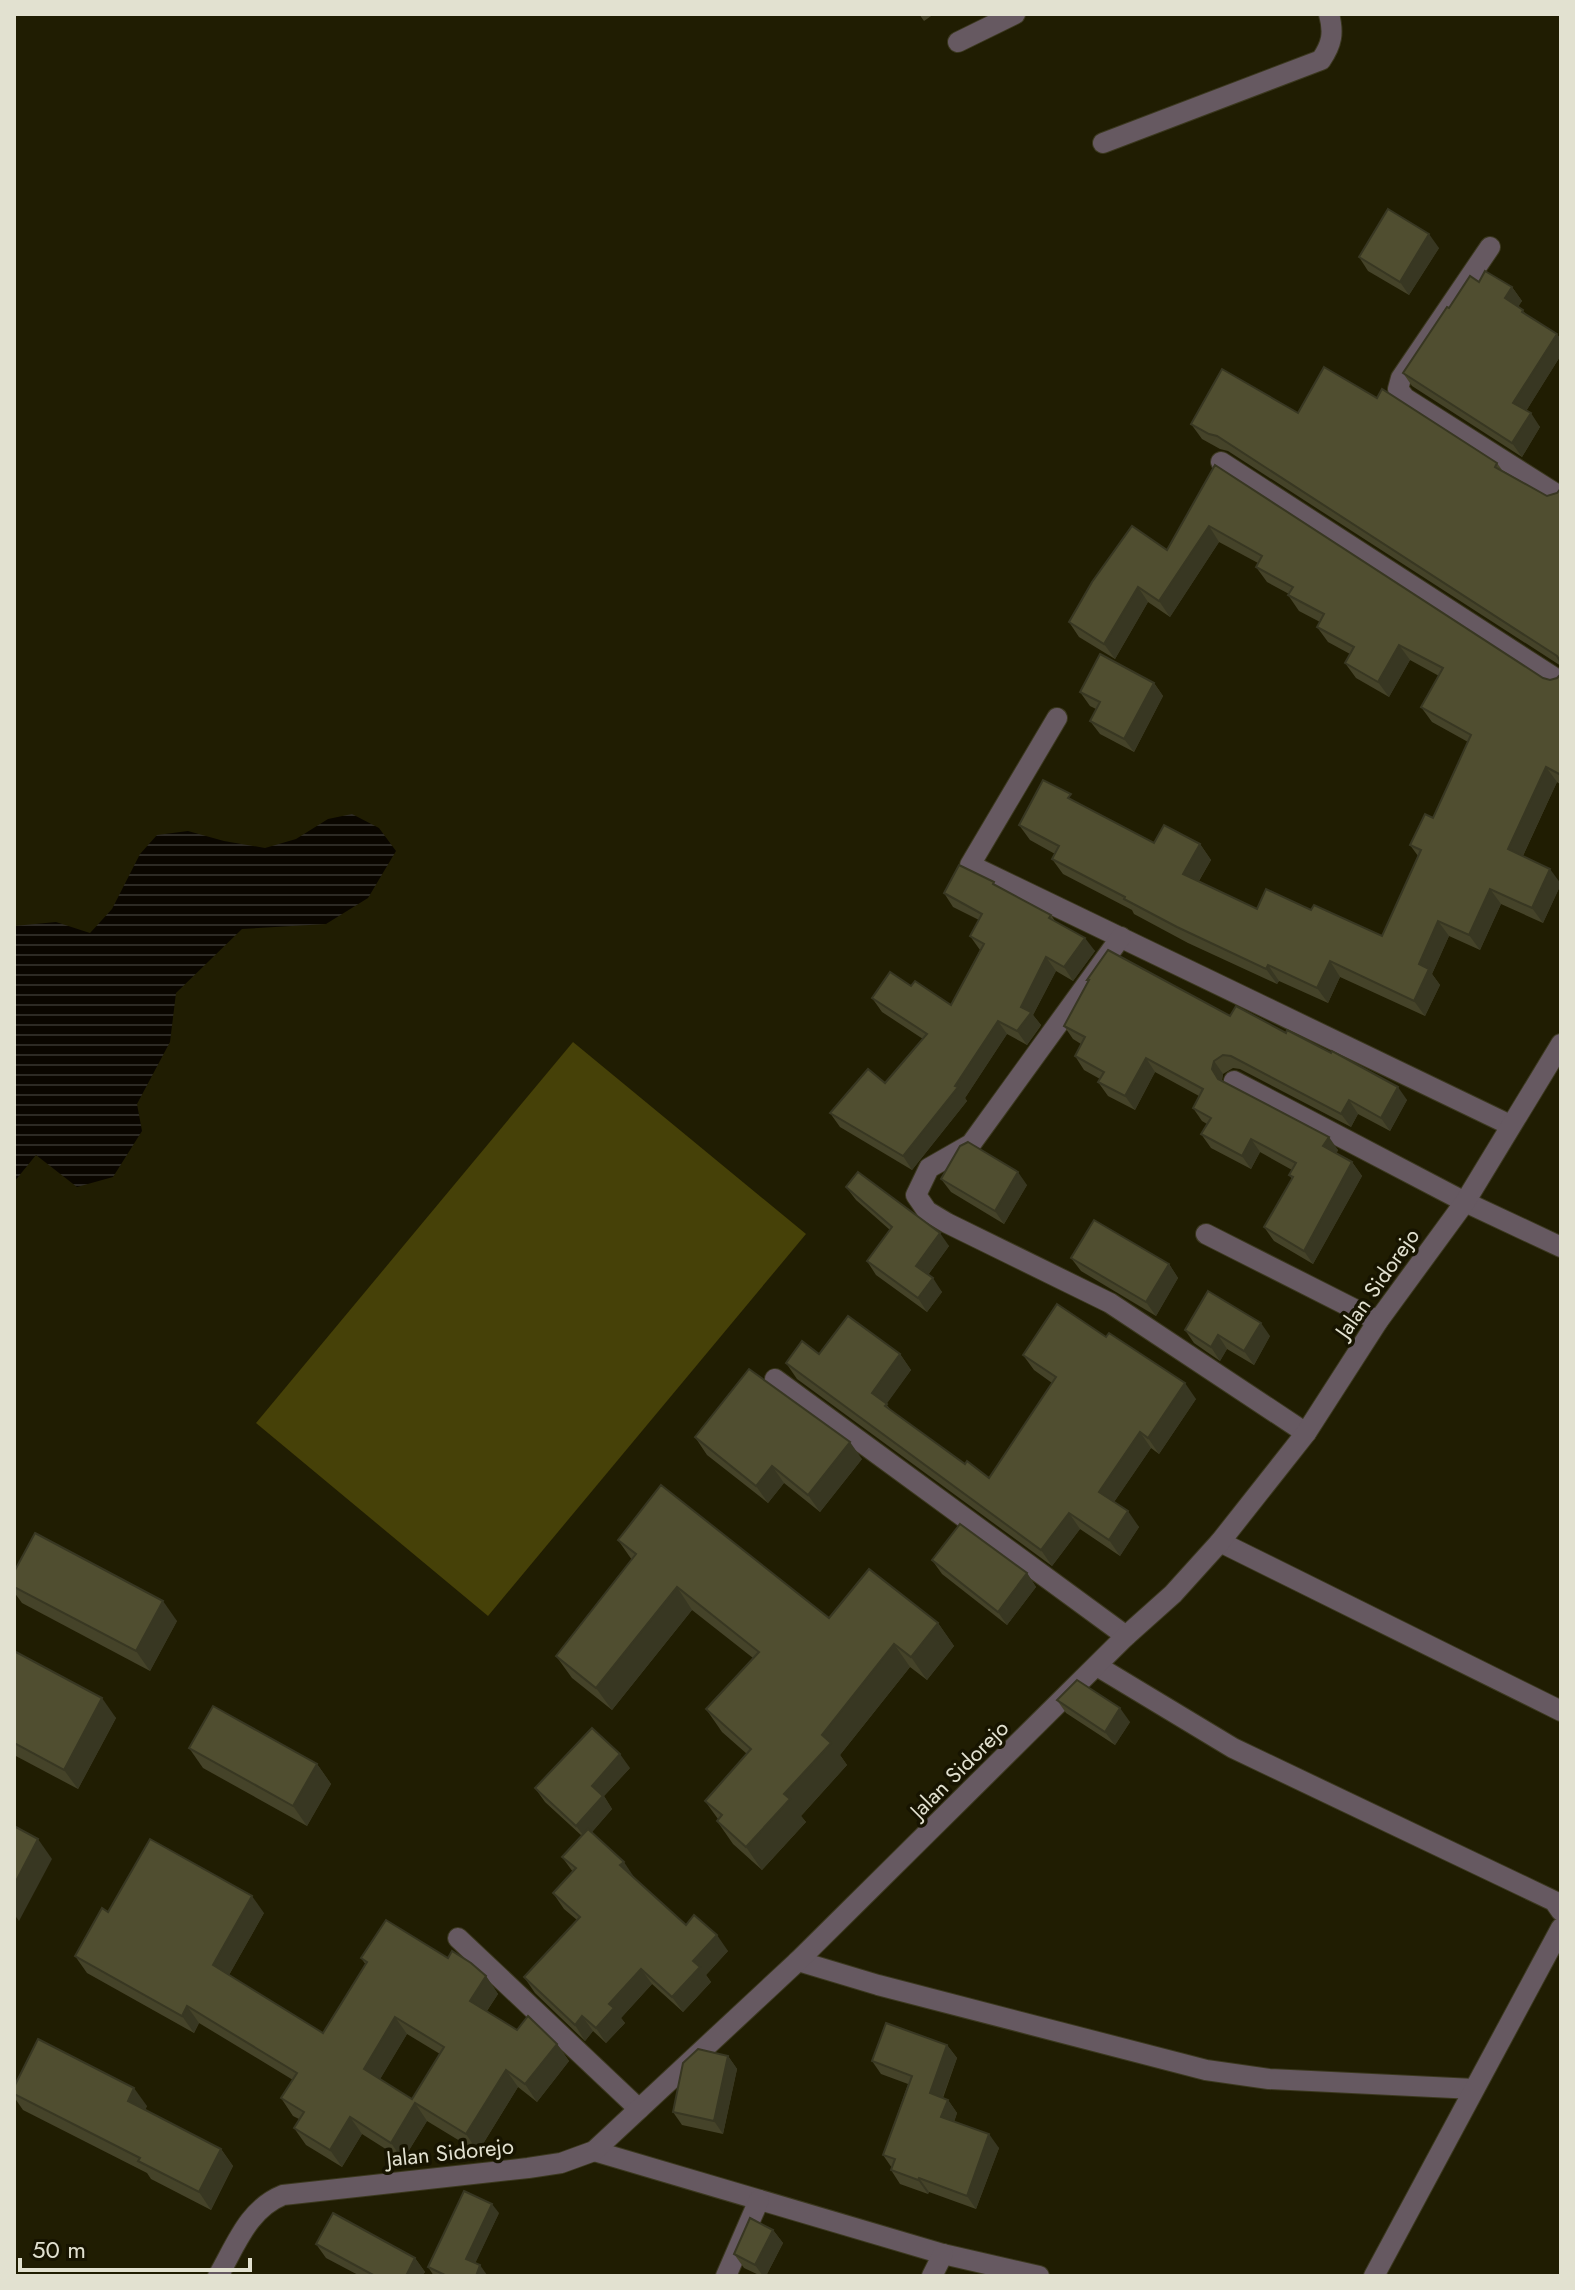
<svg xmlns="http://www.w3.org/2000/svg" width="1575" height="2290" font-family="Jost,sans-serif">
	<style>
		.grass { fill: #464108 }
		.water { fill: url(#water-rules) }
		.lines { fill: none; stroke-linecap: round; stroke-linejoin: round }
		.minor-casing { stroke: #3b381f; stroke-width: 22 }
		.minor { stroke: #665961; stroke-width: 20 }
		.wall { fill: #454329; fill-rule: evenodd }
		.shaded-wall { fill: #383722 }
		.building { fill: #504e30; stroke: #383722; stroke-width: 2; fill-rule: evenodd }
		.labels { text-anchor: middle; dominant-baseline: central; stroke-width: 7; stroke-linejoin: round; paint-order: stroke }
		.street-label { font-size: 22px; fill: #e2e1d0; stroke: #171400 }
	</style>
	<defs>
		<pattern id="water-rules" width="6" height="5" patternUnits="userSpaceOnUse" patternTransform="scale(2)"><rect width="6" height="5" fill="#0a0600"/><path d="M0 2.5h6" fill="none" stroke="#2d2a24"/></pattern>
	</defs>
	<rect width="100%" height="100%" fill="#201d02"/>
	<polygon class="grass" points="573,1042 806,1234 488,1616 256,1423"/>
	<polygon class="water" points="352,814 379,828 396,851 368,898 326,924 242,929 176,993 170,1042 137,1104 142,1131 113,1177 77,1187 36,1155 14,1182 14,926 56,922 90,933 112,909 140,854 157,835 188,831 224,841 265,848 296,839 328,819"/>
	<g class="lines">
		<g class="minor-casing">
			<g id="minor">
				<polyline points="958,42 1015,14"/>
				<path d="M1103,143l218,-83c11,-16 13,-27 8,-46"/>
				<polyline points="1490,247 1401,378 1398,389 1405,398 1561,497"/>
				<polyline points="1221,462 1561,682"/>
				<polyline points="1057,718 970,865 1510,1125"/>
				<polyline points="1121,937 971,1144 929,1168 916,1195 927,1211 947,1223 1110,1303 1306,1433"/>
				<polyline points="1234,1081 1465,1202 1561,1247"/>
				<polyline points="1206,1234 1378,1321"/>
				<polyline points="775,1379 1126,1636"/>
				<polyline points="1220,1542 1561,1711"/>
				<polyline points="1097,1666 1233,1748 1554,1901 1561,1911"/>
				<polyline points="458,1938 639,2109"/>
				<polyline points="798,1961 878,1985 1206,2070 1269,2079 1474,2089"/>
				<polyline points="594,2151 943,2254 1039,2276"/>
				<path d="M218,2276c18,-31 30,-67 65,-81l245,-27 33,-5 33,-12 204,-190 328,-325 47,-42 47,-52 86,-109 72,-112 87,-119 96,-158"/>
				<polyline points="726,2276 759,2200"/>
				<polyline points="932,2276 943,2254"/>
				<polyline points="1374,2276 1561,1928"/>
			</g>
		</g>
		<use href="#minor" class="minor"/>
	</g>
	<g class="wall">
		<polygon points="919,14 934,14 924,21"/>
		<polygon points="1439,248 1409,295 1368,271 1359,257"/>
		<polygon points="1479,282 1512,287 1522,301 1518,306 1527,315 1557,334 1561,340 1561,355 1526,411 1540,427 1522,457 1412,386 1403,373 1449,308"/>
		<polygon points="1377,398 1497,463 1502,470 1547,496 1557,493 1561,488 1561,666 1228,451 1220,449 1202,439 1191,424 1298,413"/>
		<polygon points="1215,465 1543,678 1550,680 1557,678 1561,674 1561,785 1557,782 1523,856 1561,884 1543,923 1501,904 1480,950 1449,936 1432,974 1440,985 1425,1016 1340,977 1328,1003 1279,981 1277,984 1188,943 1134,914 1132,910 1063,874 1052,859 1055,854 1030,840 1019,825 1077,803 1154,843 1200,844 1211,860 1199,881 1257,909 1311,910 1382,936 1418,856 1410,845 1433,818 1468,742 1432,722 1421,707 1439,676 1410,660 1389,697 1356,678 1345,663 1350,654 1328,642 1317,627 1320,622 1299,611 1288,595 1289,594 1267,582 1256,567 1258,563 1219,542 1170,617 1148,602 1115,659 1079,637 1069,622 1167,550"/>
		<polygon points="1154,683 1163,696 1134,752 1100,734 1090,721 1096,709 1090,706 1080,692"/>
		<polygon points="997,886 1051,915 1055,921 1095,951 1073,981 1056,971 1033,1015 1041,1025 1040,1027 1027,1045 1007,1034 965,1098 967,1101 912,1170 840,1127 830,1113 885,1083 923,1039 882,1012 872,998 911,986 951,1005 980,950 970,936 979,920 953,907 944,893"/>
		<polygon points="1087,980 1230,1016 1407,1100 1390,1131 1358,1114 1351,1127 1240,1069 1233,1068 1223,1074 1222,1081 1338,1150 1336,1154 1352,1162 1362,1176 1313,1264 1274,1241 1264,1227 1292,1179 1289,1175 1292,1170 1260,1152 1251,1169 1211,1148 1201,1134 1207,1124 1202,1121 1193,1108 1199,1096 1155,1072 1135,1110 1108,1096 1098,1082 1100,1079 1084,1070 1075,1056 1081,1044 1073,1039 1064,1026 1088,981"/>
		<polygon points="941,1179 1027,1185 1004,1224 951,1192"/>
		<polygon points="846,1187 949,1246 928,1275 942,1292 927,1312 876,1275 867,1261 890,1230 856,1200"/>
		<polygon points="1071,1258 1169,1264 1178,1278 1156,1316 1081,1271"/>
		<polygon points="1185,1330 1270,1336 1254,1365 1227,1349 1220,1361 1194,1343"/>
		<polygon points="819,1354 900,1354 911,1370 886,1404 891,1410 965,1464 989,1478 1052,1383 1034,1370 1023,1355 1196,1399 1159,1454 1151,1448 1114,1502 1139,1527 1120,1556 1080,1529 1052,1566 797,1379 786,1363"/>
		<polygon points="695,1437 862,1459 820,1512 784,1483 768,1503 707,1455"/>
		<polygon points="618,1540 829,1618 938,1623 954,1646 927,1680 910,1667 840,1755 847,1765 801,1816 806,1822 762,1870 733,1844 717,1821 718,1819 705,1801 747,1754 722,1732 706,1709 753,1658 692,1610 612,1710 572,1678 556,1656 632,1560"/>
		<polygon points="932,1560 1027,1573 1036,1587 1007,1625 942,1574"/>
		<polygon points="14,1572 177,1621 150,1671 22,1603 14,1592"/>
		<polygon points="14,1651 116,1718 78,1789 14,1755"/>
		<polygon points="1057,1700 1130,1722 1115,1745 1066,1713"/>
		<polygon points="189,1748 317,1764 331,1784 307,1826 203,1768"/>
		<polygon points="630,1768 604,1796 612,1809 592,1832 634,1877 634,1878 686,1925 728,1951 706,1975 711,1982 683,2012 652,1984 621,2018 625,2023 606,2043 593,2031 585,2041 535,1993 524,1977 577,1920 564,1909 553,1893 573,1872 562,1857 582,1836 545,1802 535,1788"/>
		<path d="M108,1912l156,1 -35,62 94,58 43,-68 -5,-7h87l38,18 12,18 -11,17 30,19 40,14 12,17 -32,41 -19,-15 -40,65 -51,-31 -24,39 -41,-26 -20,33 -36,-22 -12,-17 5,-9 -6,-3 -12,-18 12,-18 -94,-57 -5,10 -107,-60 -12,-17zM407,2034l33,20 -28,45 -32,-20z"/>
		<polygon points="947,2045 957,2058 943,2098 948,2100 957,2113 954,2122 999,2148 976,2209 929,2192 928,2194 900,2184 891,2170 892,2168 883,2155 908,2084 881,2074 872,2061"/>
		<polygon points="728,2056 737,2069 723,2134 682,2125 673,2112"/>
		<polygon points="14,2087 147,2106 145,2110 221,2149 233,2166 211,2210 151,2179 147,2173 23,2110 14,2097"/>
		<polygon points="499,2213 475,2263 487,2275 487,2276 434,2276 428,2267"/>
		<polygon points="773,2230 783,2243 766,2276 761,2276 744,2268 734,2254"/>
		<polygon points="316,2244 415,2258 425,2272 422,2276 360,2276 326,2258"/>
	</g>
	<g class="shaded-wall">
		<polygon points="1429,234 1439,248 1409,295 1400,282"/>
		<polygon points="1512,287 1522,301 1515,312 1505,298"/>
		<polygon points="1557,334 1561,340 1561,355 1523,416 1513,403"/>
		<polygon points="1531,413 1540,427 1522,457 1512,443"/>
		<polygon points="1209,526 1219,542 1170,617 1159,601"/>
		<polygon points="1138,587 1148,602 1115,659 1104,644"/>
		<polygon points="1399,645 1410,660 1389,697 1378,682"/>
		<polygon points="1154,683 1163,696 1134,752 1124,739"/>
		<polygon points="1546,767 1557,782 1519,864 1508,849"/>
		<polygon points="1200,844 1211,860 1194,889 1183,874"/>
		<polygon points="1550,869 1561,884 1543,923 1532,908"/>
		<polygon points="1490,889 1501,904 1480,950 1469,935"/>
		<polygon points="1438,921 1449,936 1432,974 1440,985 1425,1016 1414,1001 1419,964"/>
		<polygon points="1085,938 1095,951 1073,981 1064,967"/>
		<polygon points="1046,957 1056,971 1033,1015 1041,1025 1027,1045 1017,1031 1021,1007"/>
		<polygon points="1330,961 1340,977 1328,1003 1317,988"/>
		<polygon points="1268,965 1279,981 1277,984 1266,969"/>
		<polygon points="998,1021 1007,1034 965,1098 967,1101 912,1170 903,1156 955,1086"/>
		<polygon points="1146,1058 1155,1072 1135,1110 1125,1096"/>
		<polygon points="1214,1061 1223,1074 1221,1082 1212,1069"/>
		<polygon points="1398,1087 1407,1100 1390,1131 1381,1118"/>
		<polygon points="1349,1100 1358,1114 1351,1127 1341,1114"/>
		<polygon points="1329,1137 1338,1150 1333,1160 1323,1146"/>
		<polygon points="1251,1139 1260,1152 1251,1169 1242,1156"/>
		<polygon points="1352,1162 1362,1176 1313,1264 1304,1251"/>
		<polygon points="1018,1172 1027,1185 1004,1224 995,1211"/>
		<polygon points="940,1233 949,1246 925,1279 916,1266"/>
		<polygon points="1169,1264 1178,1278 1156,1316 1146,1302"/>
		<polygon points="933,1278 942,1292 927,1312 918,1298"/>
		<polygon points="1261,1323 1270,1336 1254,1365 1244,1351"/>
		<polygon points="1218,1335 1227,1349 1220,1361 1211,1347"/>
		<polygon points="900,1354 911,1370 883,1409 872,1393"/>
		<polygon points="1185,1383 1196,1399 1159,1454 1148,1438"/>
		<polygon points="1140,1432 1151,1448 1110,1508 1099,1492"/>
		<polygon points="850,1442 862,1459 820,1512 808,1495"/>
		<polygon points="772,1466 784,1483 768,1503 756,1486"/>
		<polygon points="1128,1511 1139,1527 1120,1556 1109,1540"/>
		<polygon points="1069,1513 1080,1529 1052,1566 1041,1550"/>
		<polygon points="1027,1573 1036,1587 1007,1625 998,1612"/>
		<polygon points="677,1587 692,1610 612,1710 596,1688"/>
		<polygon points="163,1601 177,1621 150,1671 136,1651"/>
		<polygon points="938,1623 954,1646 927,1680 911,1657"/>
		<polygon points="894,1644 910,1667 840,1755 847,1765 801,1816 806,1822 762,1870 746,1847 784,1794 822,1735"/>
		<polygon points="102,1698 116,1718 78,1789 64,1770"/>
		<polygon points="1120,1708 1130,1722 1115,1745 1105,1732"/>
		<polygon points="620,1754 630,1768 604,1796 612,1809 586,1839 576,1826 592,1786"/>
		<polygon points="317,1764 331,1784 307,1826 293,1806"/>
		<polygon points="38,1839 52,1859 19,1921 14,1914 14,1885"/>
		<polygon points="624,1862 634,1877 631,1881 620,1865"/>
		<polygon points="252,1896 264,1913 225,1982 213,1965"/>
		<polygon points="717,1935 728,1951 706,1975 711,1982 683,2012 672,1997 693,1961"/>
		<polygon points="641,1969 652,1984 621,2018 625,2023 606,2043 596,2028 609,2004"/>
		<polygon points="486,1976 498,1994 482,2018 470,2001"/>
		<polygon points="187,2006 199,2023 194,2033 182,2016"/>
		<polygon points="582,2016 593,2031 585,2041 575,2025"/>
		<polygon points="395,2017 407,2034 376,2086 364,2069"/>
		<polygon points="557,2044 569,2061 537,2102 525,2084"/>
		<polygon points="947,2045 957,2058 939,2107 930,2093"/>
		<polygon points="728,2056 737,2069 723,2134 714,2121"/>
		<polygon points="506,2070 518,2087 478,2152 466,2134"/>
		<polygon points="134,2088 147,2106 140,2119 128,2101"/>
		<polygon points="948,2100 957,2113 951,2131 941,2117"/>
		<polygon points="415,2103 427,2121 403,2160 391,2143"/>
		<polygon points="350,2117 362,2134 342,2167 330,2150"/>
		<polygon points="989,2134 999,2148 976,2209 967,2196"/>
		<polygon points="221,2149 233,2166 211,2210 199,2192"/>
		<polygon points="919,2178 929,2192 928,2194 918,2180"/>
		<polygon points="492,2204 499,2213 473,2268 466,2259"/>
		<polygon points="773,2230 783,2243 766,2276 763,2276 755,2265"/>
		<polygon points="415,2258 425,2272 422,2276 406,2276"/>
		<polygon points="480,2265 487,2275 487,2276 476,2276"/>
	</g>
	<g class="building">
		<polygon points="1388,209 1429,234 1400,282 1359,257"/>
		<polygon points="1485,271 1512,287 1505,298 1523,310 1522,312 1557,334 1513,403 1531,413 1512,443 1403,373 1447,307 1449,308 1470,276 1479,282"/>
		<polygon points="1324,367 1377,398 1382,389 1497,463 1495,467 1547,496 1557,493 1561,488 1561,663 1557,656 1217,436 1209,434 1191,424 1222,369 1298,413"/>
		<polygon points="1215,465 1543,678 1550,680 1557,678 1561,674 1561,775 1546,767 1508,849 1550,869 1532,908 1490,889 1469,935 1438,921 1419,964 1429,969 1414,1001 1330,961 1317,988 1268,965 1266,969 1177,927 1124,899 1125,897 1052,859 1059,846 1019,825 1043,780 1071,794 1068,798 1154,843 1164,825 1200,844 1183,874 1257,909 1266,889 1311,910 1314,905 1382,936 1421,850 1410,845 1425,814 1433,818 1471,735 1421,707 1443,668 1399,645 1378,682 1345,663 1354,647 1317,627 1324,614 1288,595 1293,587 1256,567 1262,556 1209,526 1159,601 1138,587 1104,644 1069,622 1092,582 1132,526 1167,550"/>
		<polygon points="1100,654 1154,683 1124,739 1090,721 1100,702 1080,692"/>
		<polygon points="959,865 994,882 993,884 1051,915 1049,918 1085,938 1064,967 1046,957 1021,1007 1031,1012 1030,1014 1017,1031 998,1021 955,1086 958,1087 903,1156 830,1113 868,1069 885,1083 927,1034 872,998 890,972 911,986 915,981 951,1005 984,944 970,936 982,914 944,893"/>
		<polygon points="1108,950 1230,1016 1236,1006 1286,1033 1287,1030 1331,1053 1332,1051 1398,1087 1381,1118 1349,1100 1341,1114 1231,1056 1223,1055 1214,1061 1212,1069 1218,1079 1329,1137 1323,1146 1352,1162 1304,1251 1264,1227 1293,1177 1289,1175 1296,1163 1251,1139 1242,1156 1201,1134 1211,1118 1193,1108 1203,1089 1146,1058 1125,1096 1098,1082 1104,1072 1075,1056 1085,1037 1064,1026 1089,980 1087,980"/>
		<polygon points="968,1142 1018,1172 995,1211 941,1179 960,1146"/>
		<polygon points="858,1172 940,1233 916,1266 933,1278 918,1298 867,1261 892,1227 846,1187"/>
		<polygon points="1094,1220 1169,1264 1146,1302 1071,1258"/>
		<polygon points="1208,1291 1261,1323 1244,1351 1218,1335 1211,1347 1185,1330"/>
		<polygon points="1057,1304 1106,1337 1109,1333 1185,1383 1148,1438 1140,1432 1099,1492 1128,1511 1109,1540 1069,1513 1041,1550 786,1363 802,1341 819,1354 848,1316 900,1354 872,1393 887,1404 885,1406 965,1464 967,1461 989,1478 1056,1377 1023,1355"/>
		<polygon points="749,1369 850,1442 808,1495 772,1466 756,1486 695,1437"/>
		<polygon points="661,1485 829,1618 869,1569 938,1623 911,1657 894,1644 822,1735 831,1743 784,1794 790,1799 746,1847 717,1821 722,1815 705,1801 751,1749 706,1709 759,1652 677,1587 596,1688 556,1656 636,1554 618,1540"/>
		<polygon points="960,1524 1027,1573 998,1612 932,1560"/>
		<polygon points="35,1533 163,1601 136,1651 14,1587 14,1572"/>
		<polygon points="14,1651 102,1698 64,1770 14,1743"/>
		<polygon points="1077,1680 1120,1708 1105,1732 1057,1700"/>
		<polygon points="213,1706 317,1764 293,1806 189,1748"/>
		<polygon points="592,1728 620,1754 592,1786 603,1796 576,1826 535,1788"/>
		<polygon points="14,1826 38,1839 14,1885"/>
		<polygon points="588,1829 624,1862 620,1865 686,1925 694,1915 717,1935 693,1961 700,1967 672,1997 641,1969 609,2004 614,2008 596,2028 582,2016 575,2025 524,1977 580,1917 553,1893 576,1868 562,1857"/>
		<path d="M150,1839l102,57 -39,69 110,68 44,-71 -6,-4 25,-38 62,38 4,-7 19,12 15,13 -16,25 47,29 11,-14 29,28 -32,40 -19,-14 -40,64 -51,-31 -24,40 -41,-26 -20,33 -36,-22 10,-16 -23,-14 16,-25 -110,-67 -5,10 -107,-60 27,-48 6,4zM395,2017l49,30 -32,52 -48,-30z"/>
		<polygon points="886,2023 947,2045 930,2093 948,2100 941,2117 989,2134 967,2196 919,2178 918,2180 891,2170 895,2159 883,2155 912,2076 872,2061"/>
		<polygon points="38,2039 134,2088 128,2101 221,2149 199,2192 138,2161 140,2158 14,2094 14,2087"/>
		<polygon points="698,2049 728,2056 714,2121 673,2112 683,2063"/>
		<polygon points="464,2191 492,2204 466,2259 480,2265 476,2276 447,2276 428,2267"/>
		<polygon points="333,2213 415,2258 406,2276 375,2276 316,2244"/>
		<polygon points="750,2218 773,2230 755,2265 734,2254"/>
	</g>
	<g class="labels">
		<g class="street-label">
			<text transform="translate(1377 1283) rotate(-55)">Jalan Sidorejo</text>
			<text transform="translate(959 1769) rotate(-45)">Jalan Sidorejo</text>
			<text transform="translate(450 2152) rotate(-6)">Jalan Sidorejo</text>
		</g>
	</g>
	<rect width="1575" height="2290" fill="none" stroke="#e2e1d0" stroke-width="32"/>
	<path d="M20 2258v12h230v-12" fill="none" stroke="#e2e1d0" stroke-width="4"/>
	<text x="32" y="2258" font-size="24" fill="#e2e1d0" stroke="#171400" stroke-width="6" paint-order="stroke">50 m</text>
</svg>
